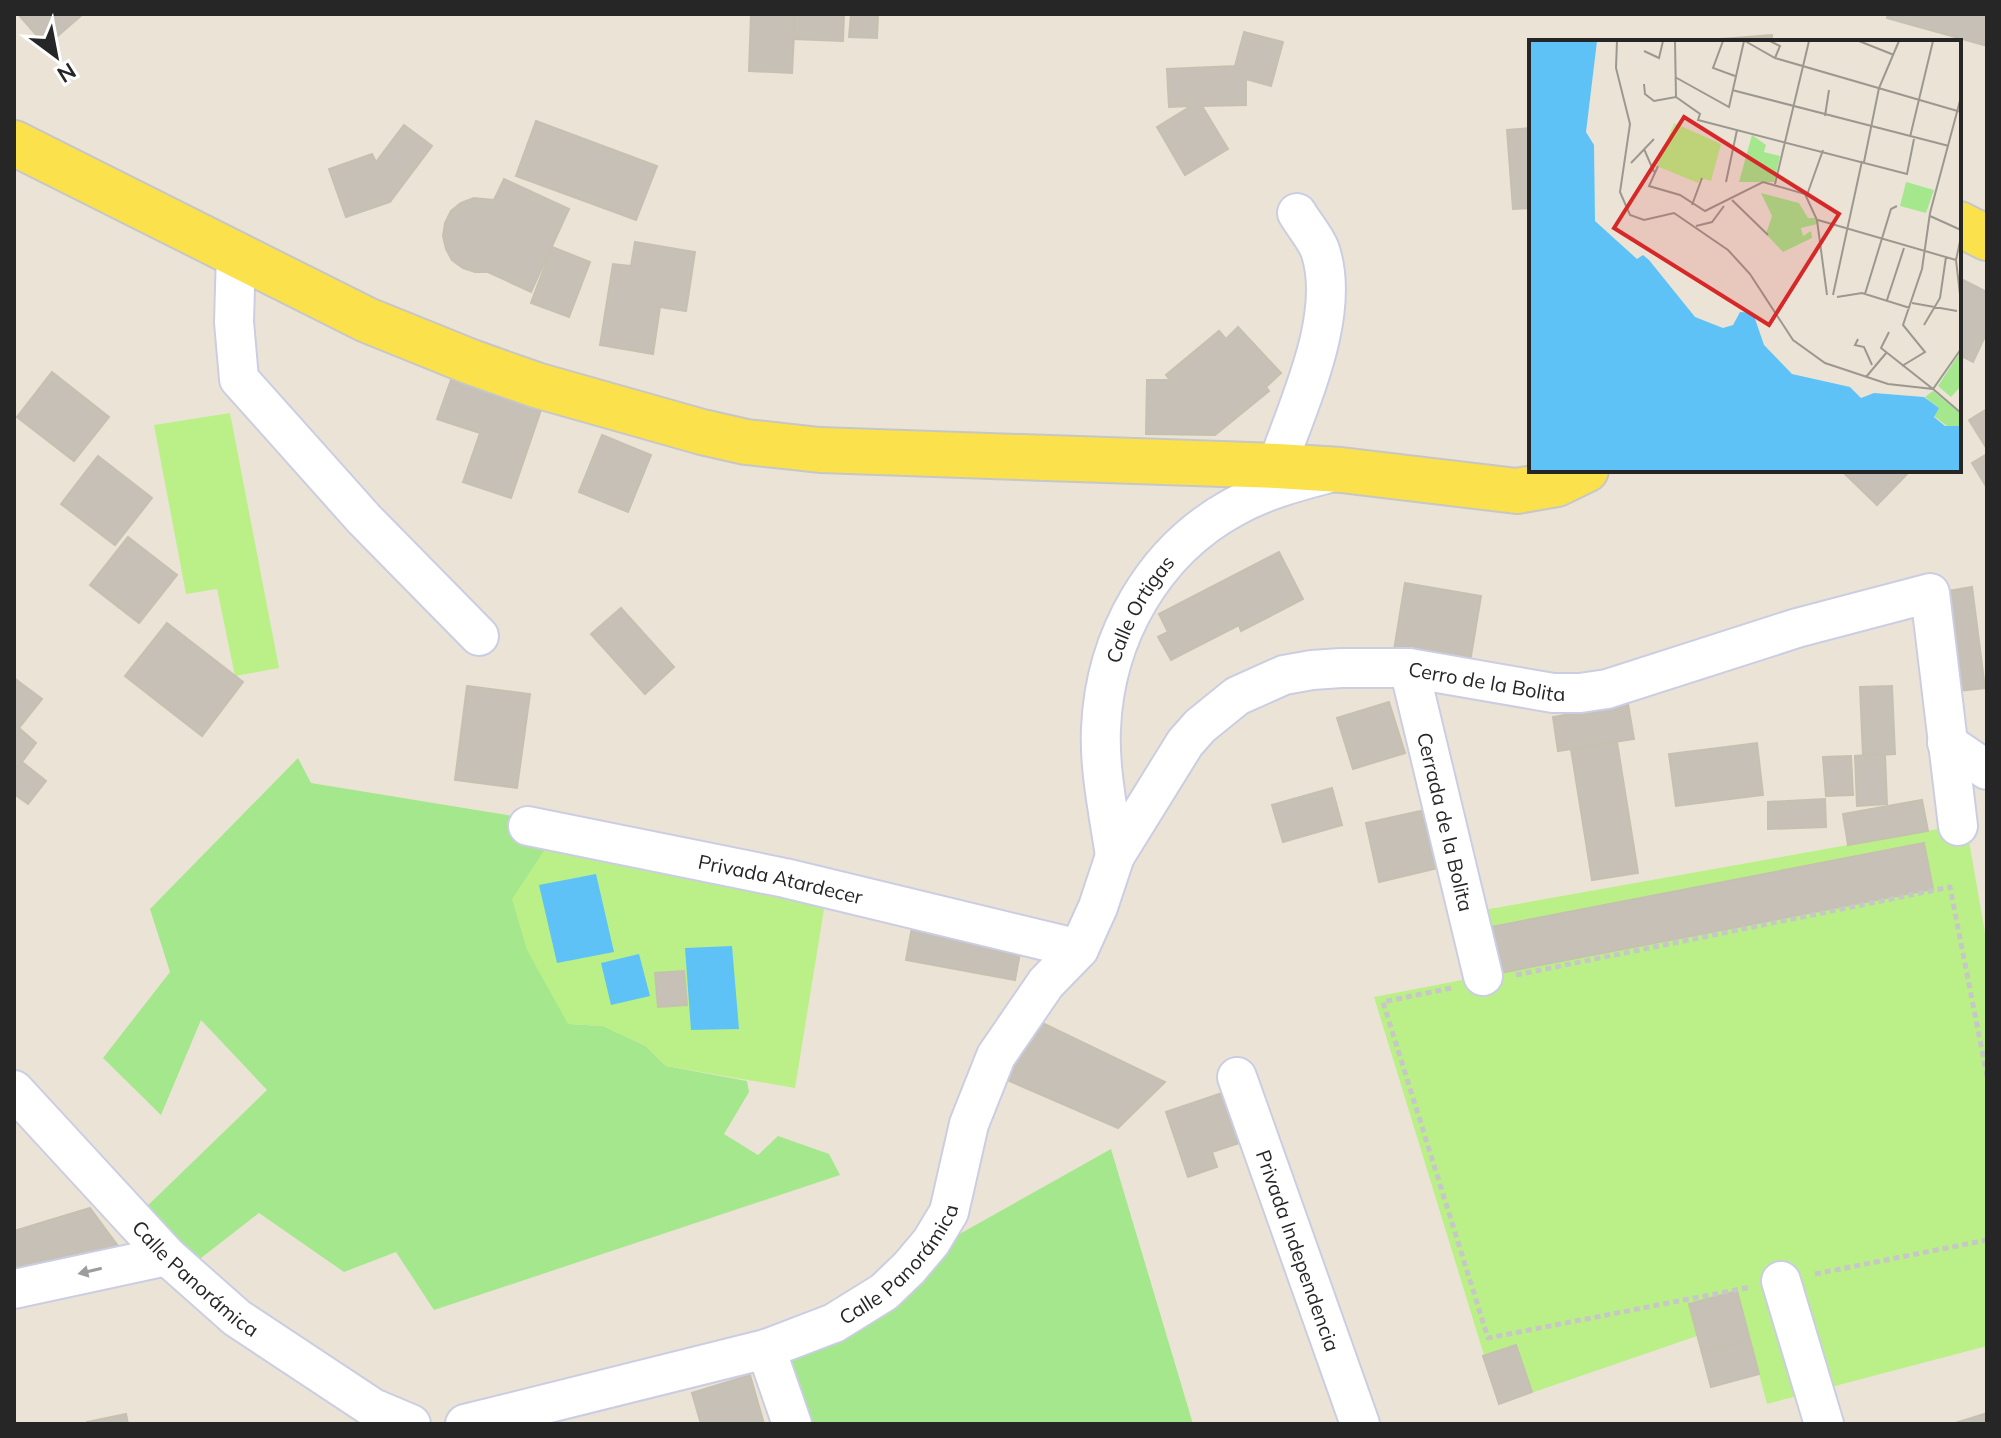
<svg xmlns="http://www.w3.org/2000/svg" width="2001" height="1438" font-family="Mulish,sans-serif">
	<style>
		.green { fill: #a4e78d }
		.pitch { fill: #baf087 }
		.water { fill: #5ec2f7 }
		.building { fill: #c6c0b6; stroke: #c6c0b0; stroke-width: 2 }
		.lines { fill: none; stroke-linecap: round; stroke-linejoin: round }
		.minor-casing { stroke: #cbcee2; stroke-width: 42 }
		.major-casing { stroke: #c7c7c7; stroke-width: 48 }
		.path { stroke: #c7c7c7; stroke-width: 5; stroke-dasharray: 6 4; stroke-linecap: butt }
		.minor { stroke: #fff; stroke-width: 38 }
		.major { stroke: #fbe14b; stroke-width: 44 }
		.oneway { fill: #9d9d9d }
		.labels { text-anchor: middle; dominant-baseline: central; stroke-width: 8; stroke-linejoin: round; paint-order: stroke }
		.street-label { font-size: 20px; fill: #262626; stroke: #fff }
		.inset-road { fill: none; stroke: #9c9890; stroke-width: 2 }
		.view { fill: #d62828; fill-opacity: 0.15; stroke: #d62828; stroke-width: 4 }
		.inset-edge { fill: none; stroke: #262626; stroke-width: 4 }
	</style>
	<rect width="100%" height="100%" fill="#ebe4d6"/>
	<g class="green">
		<polygon points="298,758 311,783 562,824 568,1024 603,1026 646,1046 666,1066 747,1081 749,1092 724,1134 758,1155 778,1136 829,1154 840,1175 434,1310 396,1252 344,1272 259,1213 192,1265 141,1212 267,1090 201,1020 161,1115 103,1058 170,972 150,909"/>
		<polygon points="1111,1149 1193,1424 807,1424 785,1360 947,1241"/>
	</g>
	<g class="pitch">
		<polygon points="230,413 279,668 235,676 217,589 186,594 154,425"/>
		<polygon points="1966,824 1987,944 1987,1346 1767,1404 1759,1374 1711,1387 1697,1336 1499,1404 1374,997 1483,976 1484,910"/>
		<polygon points="553,837 826,897 795,1088 666,1066 646,1046 603,1026 568,1024 527,950 512,899"/>
	</g>
	<g class="water">
		<polygon points="596,874 614,952 557,963 539,885"/>
		<polygon points="732,946 739,1029 691,1030 685,948"/>
		<polygon points="639,954 650,996 611,1005 601,963"/>
	</g>
	<g class="building">
		<polygon points="18,14 83,14 46,46"/>
		<polygon points="751,14 795,14 792,73 749,71"/>
		<polygon points="795,14 844,14 843,41 794,39"/>
		<polygon points="851,14 878,14 877,38 849,37"/>
		<polygon points="1888,14 1987,14 1987,46 1887,18"/>
		<polygon points="1244,32 1283,42 1271,86 1246,79 1246,105 1202,106 1228,149 1185,175 1157,127 1191,106 1169,107 1167,69 1235,66"/>
		<polygon points="1772,35 1772,42 1681,42"/>
		<polygon points="536,121 657,166 636,220 516,176"/>
		<polygon points="404,125 432,146 390,202 346,217 329,169 372,154 376,162"/>
		<polygon points="1531,128 1531,208 1513,209 1507,130"/>
		<polygon points="504,179 569,209 531,292 488,272 475,272 463,268 452,260 446,249 443,236 445,223 451,211 461,203 474,198 494,200"/>
		<polygon points="635,242 695,252 686,311 660,307 653,354 600,345 613,264 631,266"/>
		<polygon points="552,247 590,262 569,317 531,303"/>
		<polygon points="1963,280 1987,292 1987,332 1973,362 1959,355 1959,288"/>
		<polygon points="1238,327 1281,373 1266,387 1269,391 1215,435 1146,434 1147,380 1170,380 1166,375 1219,331 1226,339"/>
		<polygon points="52,372 109,417 74,461 17,417"/>
		<polygon points="451,380 541,410 511,498 463,482 480,433 437,419"/>
		<polygon points="1987,409 1987,449 1969,420"/>
		<polygon points="602,435 651,455 628,512 579,492"/>
		<polygon points="1987,454 1987,488 1972,463"/>
		<polygon points="98,456 152,498 115,545 61,504"/>
		<polygon points="1847,470 1911,470 1877,505 1844,473"/>
		<polygon points="128,537 177,575 139,623 90,585"/>
		<polygon points="1279,552 1303,599 1241,631 1239,625 1171,660 1158,637 1168,632 1159,614"/>
		<polygon points="1405,583 1481,596 1470,662 1394,650"/>
		<polygon points="1972,587 1985,688 1949,692 1936,593"/>
		<polygon points="621,608 674,667 645,694 591,634"/>
		<polygon points="167,623 243,682 202,736 125,676"/>
		<polygon points="14,678 42,699 19,728 36,743 22,762 46,781 28,804 14,794"/>
		<polygon points="467,686 530,694 517,788 455,780"/>
		<polygon points="1892,686 1895,754 1863,756 1860,687"/>
		<polygon points="1389,702 1405,753 1353,769 1337,718"/>
		<polygon points="1628,704 1634,739 1558,751 1553,717"/>
		<polygon points="1617,742 1638,873 1592,880 1571,749"/>
		<polygon points="1757,743 1763,795 1676,806 1669,754"/>
		<polygon points="1885,754 1887,804 1857,806 1855,756"/>
		<polygon points="1851,756 1853,795 1826,796 1823,757"/>
		<polygon points="1332,788 1342,825 1283,842 1272,805"/>
		<polygon points="1825,799 1826,827 1768,829 1768,802"/>
		<polygon points="1922,800 1928,831 1848,845 1843,814"/>
		<polygon points="1425,810 1438,868 1379,882 1366,823"/>
		<polygon points="1924,843 1933,889 1500,973 1491,927"/>
		<polygon points="914,917 1023,937 1015,980 906,960"/>
		<polygon points="684,971 687,1005 658,1007 655,973"/>
		<polygon points="1032,1018 1165,1082 1118,1128 991,1073"/>
		<polygon points="1225,1092 1242,1142 1212,1152 1217,1167 1188,1177 1166,1112"/>
		<polygon points="90,1208 118,1246 18,1278 14,1264 14,1231"/>
		<polygon points="1737,1291 1750,1340 1702,1353 1689,1304"/>
		<polygon points="1750,1340 1759,1374 1711,1387 1702,1353"/>
		<polygon points="1516,1345 1532,1392 1499,1404 1483,1356"/>
		<polygon points="750,1375 764,1424 701,1424 692,1393"/>
		<polygon points="1987,1413 1987,1424 1952,1424"/>
		<polygon points="126,1414 128,1424 87,1424 87,1422"/>
	</g>
	<g class="lines">
		<g class="minor-casing">
			<g id="minor">
				<polyline points="236,253 234,322 239,379 364,519 479,636"/>
				<path d="M1277,466c21,-62 65,-151 43,-216 -5,-13 -16,-25 -23,-37"/>
				<path id="s1" d="M1409,668l74,308"/>
				<polyline points="1947,743 1987,770"/>
				<path id="s2" d="M528,826l257,52 294,71"/>
				<path id="s3" d="M1115,856c-6,-42 -16,-86 -14,-128 4,-91 52,-177 133,-221 29,-16 61,-25 92,-33"/>
				<path id="s4" d="M1237,1077l123,347"/>
				<path id="s5" d="M14,1090l153,166 70,62 136,90 38,16"/>
				<polyline points="1781,1281 1824,1424"/>
				<polyline points="14,1289 167,1256"/>
				<polyline points="766,1349 792,1424"/>
				<path id="s6" d="M465,1424l301,-75 68,-26 50,-31 25,-24 22,-26 18,-30 20,-88 27,-68 50,-73 33,-34 19,-42 17,-51 70,-113 15,-17 37,-30 47,-21 28,-5 29,-2h68l144,25h27l27,-4 190,-61 133,-35 28,233"/>
			</g>
		</g>
		<g class="major-casing">
			<g id="major">
				<polyline points="14,143 367,320 471,362 536,385 702,432 746,442 820,450 1277,466 1341,470 1517,491 1557,484 1586,470"/>
				<polyline points="1959,224 1987,238"/>
			</g>
		</g>
		<g class="path">
			<polyline points="1516,975 1950,887 1987,1076"/>
			<polyline points="1451,988 1383,1002 1488,1338 1751,1287"/>
			<polyline points="1815,1274 1987,1240"/>
		</g>
		<use href="#minor" class="minor"/>
		<use href="#major" class="major"/>
	</g>
	<defs><path id="oneway-solid" d="M-6-.8H1V-3.2L6.5 0L1 3.2V.8H-6Z" transform="scale(2)"/></defs>
	<use class="oneway" href="#oneway-solid" transform="translate(90 1271) rotate(167)"/>
	<g class="labels">
		<g class="street-label">
			<text stroke="none"><textPath href="#s3" startOffset="256">Calle Ortigas</textPath></text>
			<text stroke="none"><textPath href="#s6" startOffset="1404">Cerro de la Bolita</textPath></text>
			<text stroke="none"><textPath href="#s1" startOffset="158">Cerrada de la Bolita</textPath></text>
			<text stroke="none"><textPath href="#s2" startOffset="258">Privada Atardecer</textPath></text>
			<text stroke="none"><textPath href="#s4" startOffset="184">Privada Independencia</textPath></text>
			<text stroke="none"><textPath href="#s6" startOffset="472">Calle Panorámica</textPath></text>
			<text stroke="none"><textPath href="#s5" startOffset="262">Calle Panorámica</textPath></text>
		</g>
	</g>
	<g transform="translate(1529 40)">
		<rect width="432" height="432" fill="#ebe4d6"/>
		<path d="M223,95l14,10 -2,7 16,4 -6,26h-35zM377,142l28,8 -8,23 -26,-7zM232,153l38,10 9,15h8l1,6 -16,4 2,8 8,-5 1,7 -29,14 -17,-18 6,-18zM432,311v35l-10,11 -13,-11zM404,351l28,23v12l-13,1 -14,-11 5,-8 -14,-11z" fill="#a4e78d"/>
		<path d="M145,83l47,21 -10,37 -10,-3 -3,5 -41,-17z" fill="#baf087"/>
		<path d="M0,1h68l-11,91 8,13 1,76 42,38 6,-4 6,5 46,57 28,11 10,-3 7,-13 13,1 11,32 28,29 58,13 11,11 13,-5 50,4 15,11 -5,9 11,9h16v45h-432z" fill="#5ec2f7"/>
		<path class="inset-road" d="M88,1l-1,27 14,56 -10,68 10,23 14,5 30,-7 54,37 22,24 43,66 32,23 63,21 45,5 28,24M146,1l1,56 24,17 -2,6 209,54 7,-35M194,1l-10,27 22,8M216,1l30,17 186,54M241,1l10,5 -5,12M330,1l35,14M115,11l15,7 4,-17M146,37l54,30 15,-66M115,44l1,10 9,7 22,-4M203,50l217,56M296,76l4,-26M381,97l23,-96M115,109l10,23M335,122l15,-74 20,-47M102,123l23,-24M129,126l-9,20 31,9 25,16 58,-29 42,12 12,26 10,75M197,142l11,-52M246,144l34,-143M278,155l16,-45M203,160l36,35M163,165l10,-27M401,176l31,14M289,180l138,40M167,186l16,-4 12,-16M432,197l-5,23 5,43M336,254l26,-85 6,-3M304,255l29,-134M308,257l25,-4 48,15M358,260l17,-52M383,263l45,8M395,285l16,-27 6,-41M360,292l-8,16 52,41 28,-40M329,299l-3,6 9,2 8,18M373,326l23,-14 -22,-27 19,-56 8,-56 31,-116M337,337l21,-25"/>
		<path class="view" d="M155,77l155,97 -70,111 -155,-97z"/>
		<rect width="432" height="432" class="inset-edge"/>
	</g>
	<rect width="2001" height="1438" fill="none" stroke="#262626" stroke-width="32"/>
	<g transform="translate(56 56) rotate(148)" stroke="#ffffff" stroke-width="6" paint-order="stroke">
	<path d="M0-6L14 30L0 20L-14 30Z" fill="#262626"/>
	<text y="-12" font-size="22" font-weight="bold" text-anchor="middle" fill="#262626">N</text>
	</g>
</svg>
